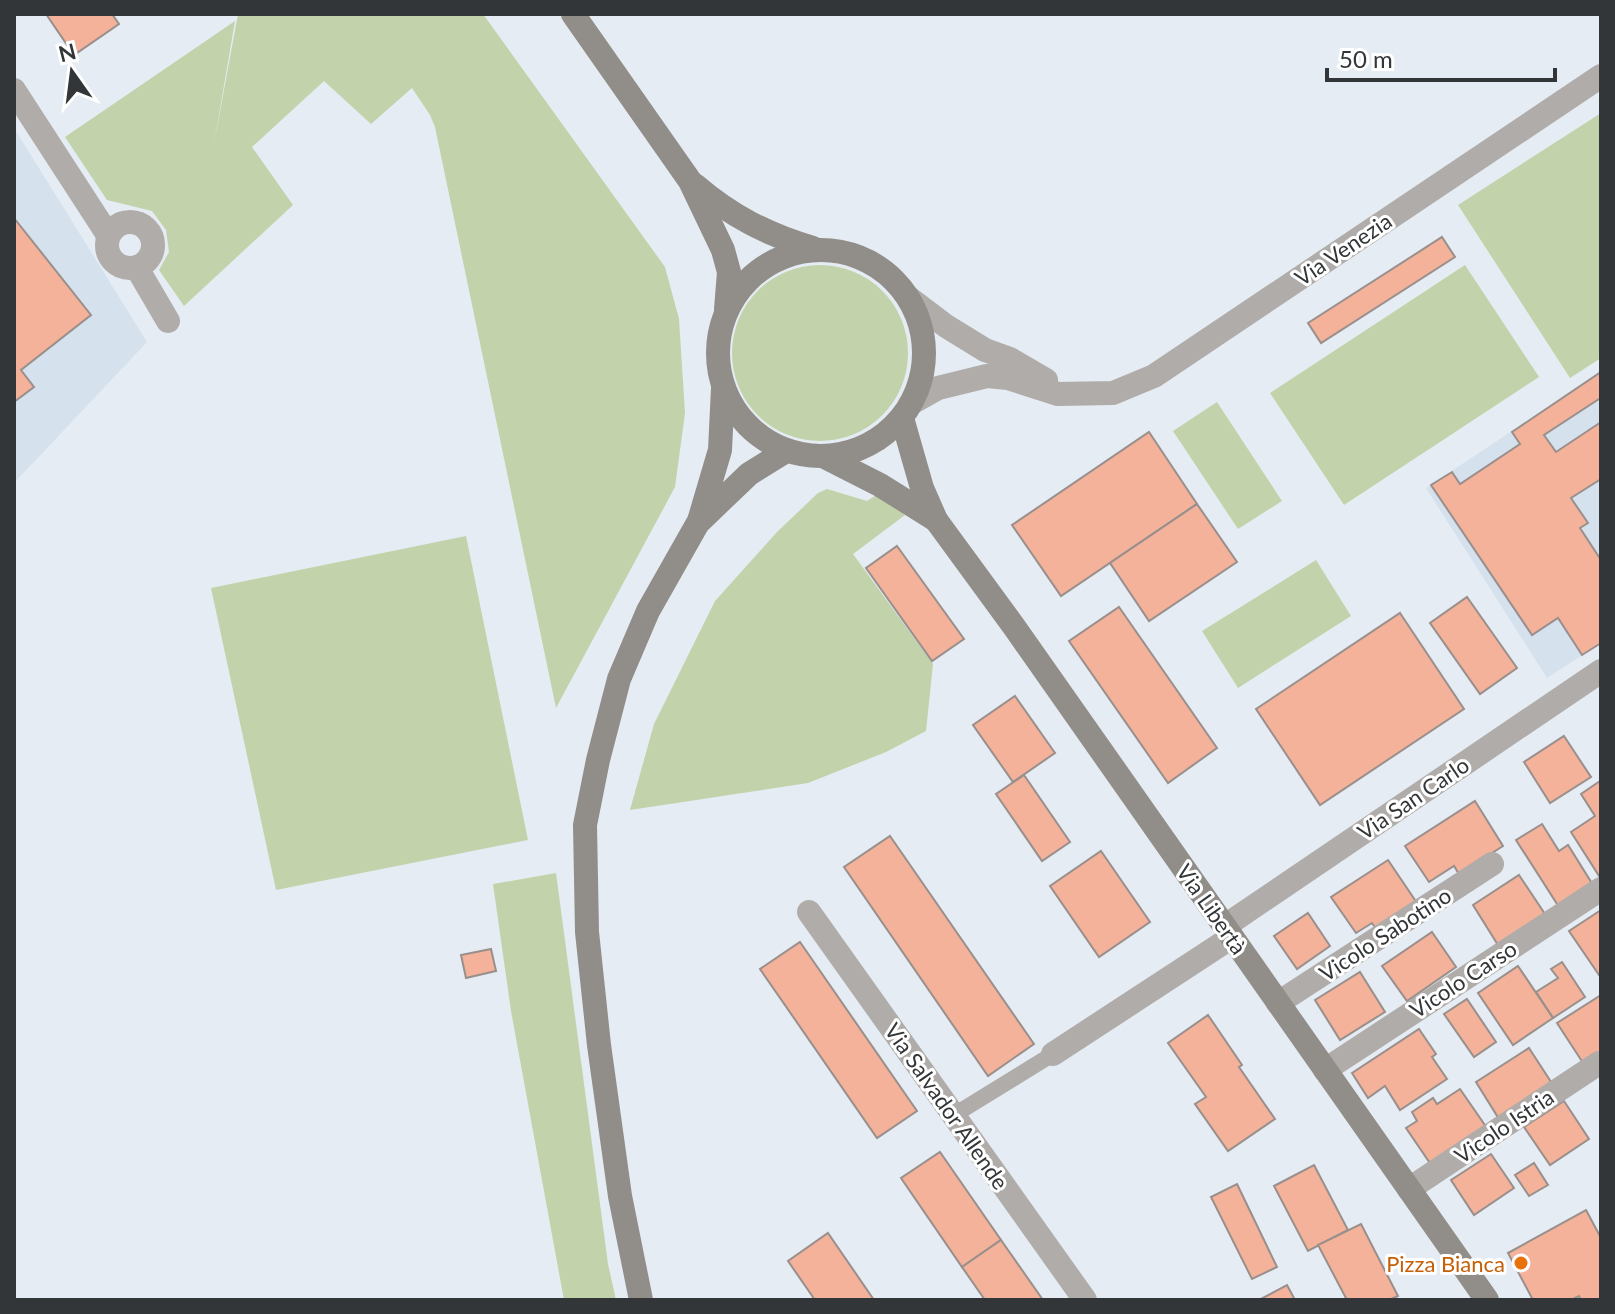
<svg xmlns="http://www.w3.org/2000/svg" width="1615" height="1314" font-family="Lato,sans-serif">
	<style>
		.built { fill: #d5e1ed }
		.green { fill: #c2d3ab }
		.building { fill: #f3b299; stroke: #998f8c; stroke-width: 2 }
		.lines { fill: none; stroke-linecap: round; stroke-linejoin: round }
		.lane { stroke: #afaca9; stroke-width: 16 }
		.street { stroke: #afaca9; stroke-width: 24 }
		.secondary { stroke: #918e89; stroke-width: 24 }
		.food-dot { fill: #e8710a; stroke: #fff; stroke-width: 3 }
		.labels { text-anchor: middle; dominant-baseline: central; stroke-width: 6; stroke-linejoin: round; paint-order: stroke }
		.street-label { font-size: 22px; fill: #333638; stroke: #fff }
		.food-label { font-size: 22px; fill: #c56008; stroke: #fff; text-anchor: end }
	</style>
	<rect width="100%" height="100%" fill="#e5ecf3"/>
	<g class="built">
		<polygon points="14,128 147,342 14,483"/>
		<polygon points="1601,372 1601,643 1547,678 1426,488"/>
	</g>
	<g class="green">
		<polygon points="238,14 483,14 665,267 679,319 685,413 675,487 556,708 435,127 430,115 412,88 371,124 324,81 252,147 293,205 184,306 159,270 169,252 166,230 152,211 107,200 65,137 235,21 214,144"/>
		<polygon points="1601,113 1601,358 1570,378 1458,205"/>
		<polygon points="1465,265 1539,377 1344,505 1270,393"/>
		<circle cx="820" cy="353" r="88"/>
		<polygon points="1217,402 1282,501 1238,529 1173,431"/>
		<polygon points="827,489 867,501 878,494 905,515 853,554 933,664 926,731 886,752 808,783 630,810 654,724 715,601 777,532 818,493"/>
		<polygon points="466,536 528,840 276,890 211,588"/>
		<polygon points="1316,560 1351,616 1238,688 1202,631"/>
		<polygon points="556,873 608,1264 616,1300 564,1300 511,1011 493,884"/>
	</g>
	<g class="building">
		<polygon points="46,14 112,14 119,24 74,55"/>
		<polygon points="14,218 91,315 21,370 34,387 14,402"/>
		<polygon points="1442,237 1455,257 1321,343 1308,323"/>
		<polygon points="1601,372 1601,401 1599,399 1544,435 1556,452 1601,422 1601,479 1571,498 1588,523 1580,528 1601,560 1601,643 1582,655 1558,618 1532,635 1431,485 1452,472 1460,484 1520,444 1512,432"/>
		<polygon points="1149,432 1197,504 1061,596 1012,525"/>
		<polygon points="1197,504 1237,562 1149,621 1110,563"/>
		<polygon points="897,546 964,639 932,661 866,568"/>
		<polygon points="1467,597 1517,668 1480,694 1430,623"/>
		<polygon points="1119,607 1217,748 1168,783 1069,641"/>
		<polygon points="1400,613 1464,709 1320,805 1256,709"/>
		<polygon points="1015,696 1055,753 1013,782 973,725"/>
		<polygon points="1564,736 1591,777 1550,803 1524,762"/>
		<polygon points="1024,775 1070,842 1042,861 996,794"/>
		<polygon points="1600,781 1601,782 1601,879 1571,832 1595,816 1581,794"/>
		<polygon points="1475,801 1503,846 1459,874 1454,866 1429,882 1405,846"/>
		<polygon points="1542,824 1559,851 1568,845 1593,885 1559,907 1516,840"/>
		<polygon points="890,836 1034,1044 988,1076 844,867"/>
		<polygon points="1101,851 1150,922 1099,957 1050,886"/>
		<polygon points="1388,860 1417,903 1377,930 1372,923 1356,933 1331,897"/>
		<polygon points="1519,875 1545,914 1498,945 1473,905"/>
		<polygon points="1601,910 1601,974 1599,975 1569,931"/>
		<polygon points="1308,913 1330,946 1297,969 1274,936"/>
		<polygon points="1432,932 1456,967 1407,1001 1382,966"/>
		<polygon points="800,942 917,1111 877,1138 760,969"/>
		<polygon points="491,949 496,971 466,978 461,955"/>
		<polygon points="1562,962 1585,997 1553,1018 1536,992 1558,978 1551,969"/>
		<polygon points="1518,966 1553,1018 1513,1045 1478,993"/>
		<polygon points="1360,972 1385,1012 1340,1040 1315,1000"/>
		<polygon points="1601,995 1601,1056 1585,1066 1557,1023"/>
		<polygon points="1467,999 1496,1042 1474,1057 1444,1014"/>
		<polygon points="1208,1015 1242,1065 1239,1067 1275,1119 1228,1151 1195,1104 1206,1097 1168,1043"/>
		<polygon points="1419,1029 1436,1054 1432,1057 1447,1079 1400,1110 1385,1086 1368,1098 1352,1073"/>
		<polygon points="1529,1048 1553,1085 1499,1119 1476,1082"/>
		<polygon points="1460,1089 1489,1131 1434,1169 1406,1128 1417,1121 1412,1112 1433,1098 1437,1104"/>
		<polygon points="1564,1101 1589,1139 1550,1165 1524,1127"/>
		<polygon points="940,1152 1001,1240 962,1267 901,1178"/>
		<polygon points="1491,1154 1514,1188 1474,1215 1451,1180"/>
		<polygon points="1534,1163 1548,1185 1529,1196 1515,1175"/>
		<polygon points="1314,1165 1348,1230 1308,1251 1274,1186"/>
		<polygon points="1237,1184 1277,1267 1252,1279 1211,1197"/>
		<polygon points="1586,1210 1601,1238 1601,1300 1581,1300 1579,1296 1571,1300 1533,1300 1508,1253"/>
		<polygon points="1361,1224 1398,1296 1389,1300 1347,1300 1318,1245"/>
		<polygon points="828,1233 874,1300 815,1300 788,1261"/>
		<polygon points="1001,1240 1043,1300 985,1300 962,1267"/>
		<polygon points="1287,1285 1295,1300 1259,1300"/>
	</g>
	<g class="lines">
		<polyline class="lane" points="954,1115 1053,1054"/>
		<g class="street">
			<polyline points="14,90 108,235"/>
			<circle cx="130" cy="245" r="23"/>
			<polyline points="137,268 168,321"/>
			<polyline points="909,298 946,326 985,350 1010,359 1046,380"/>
			<polyline points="913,402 938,388 987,376 1008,378 1058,394 1113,393 1154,376 1601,76"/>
			<polyline points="809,912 1085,1300"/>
			<polyline points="1225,926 1601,671"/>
			<polyline points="1278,1003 1492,864"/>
			<polyline points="1053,1054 1232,937"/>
			<polyline points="1325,1070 1601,889"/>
			<polyline points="1409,1189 1599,1063"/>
		</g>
		<g class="secondary">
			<polyline points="573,14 690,181 723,250 729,272 726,309"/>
			<path d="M695,185c36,31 73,50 118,63"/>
			<circle cx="821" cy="353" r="103"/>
			<polyline points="902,418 922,488 936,520 1015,628 1487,1300"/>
			<polyline points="825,457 880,485 936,520"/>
			<polyline points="701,520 749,474 786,451"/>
			<polyline points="641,1300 620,1196 599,1045 587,932 585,825 598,760 619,679 648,611 699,521 720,450 723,388"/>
		</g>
	</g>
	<circle class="food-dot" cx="1521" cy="1263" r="8"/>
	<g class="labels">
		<g class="street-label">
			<text transform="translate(1343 249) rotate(-34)">Via Venezia</text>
			<text transform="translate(1413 798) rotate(-34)">Via San Carlo</text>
			<text transform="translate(1212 909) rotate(55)">Via Libertà</text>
			<text transform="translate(1385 934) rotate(-33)">Vicolo Sabotino</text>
			<text transform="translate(1463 979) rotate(-33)">Vicolo Carso</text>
			<text transform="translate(947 1106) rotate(55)">Via Salvador Allende</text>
			<text transform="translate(1504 1126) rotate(-34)">Vicolo Istria</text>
		</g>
		<g class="food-label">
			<text x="1505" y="1263">Pizza Bianca</text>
		</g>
	</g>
	<rect width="1615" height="1314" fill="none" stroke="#333638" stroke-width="32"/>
	<g transform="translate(72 72) rotate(346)" stroke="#ffffff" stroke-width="6" paint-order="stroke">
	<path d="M0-6L14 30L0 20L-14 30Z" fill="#333638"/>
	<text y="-12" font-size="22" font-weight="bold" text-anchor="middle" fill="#333638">N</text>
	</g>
	<path d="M1327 68v12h228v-12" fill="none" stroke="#333638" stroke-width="4"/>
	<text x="1339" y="68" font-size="24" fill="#333638" stroke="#ffffff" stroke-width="6" paint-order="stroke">50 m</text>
</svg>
